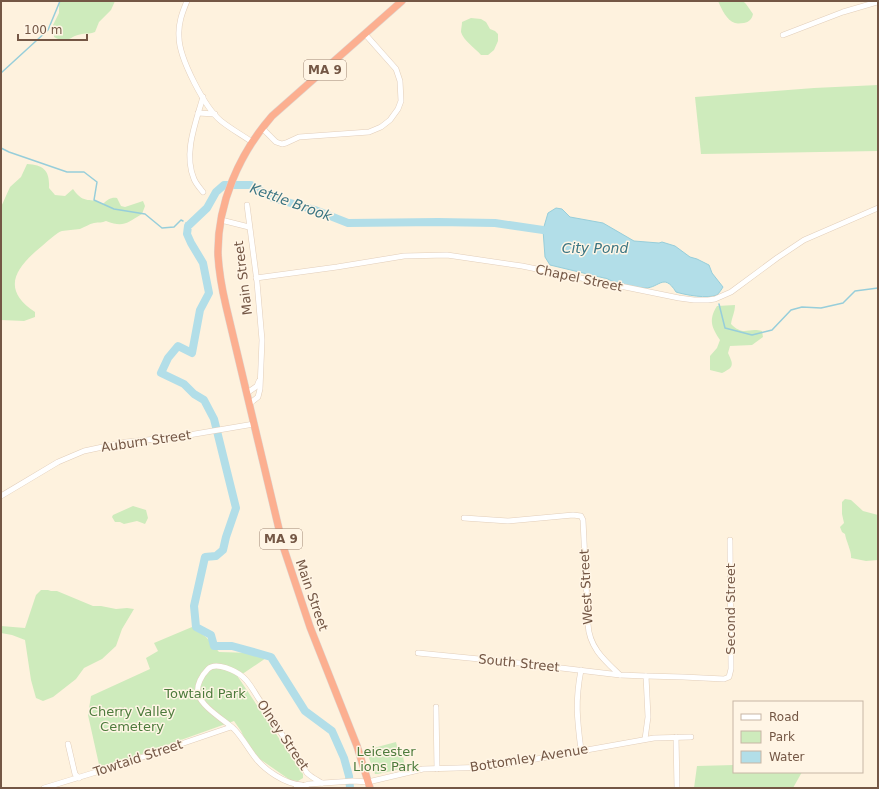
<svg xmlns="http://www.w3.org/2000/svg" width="879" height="789" font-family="'DejaVu Sans',sans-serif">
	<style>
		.green { fill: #ceebbc }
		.water { fill: #b2dee8; stroke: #97ceda }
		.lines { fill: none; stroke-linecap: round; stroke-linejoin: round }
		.stream { stroke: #97ceda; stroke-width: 1.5 }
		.river { stroke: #b2dee8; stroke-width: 8 }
		.minor-casing { stroke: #e2ceba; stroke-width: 6 }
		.highway-casing { stroke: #ded7d2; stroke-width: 8 }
		.minor { stroke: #fff; stroke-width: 5 }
		.highway { stroke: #fcaf90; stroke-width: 7 }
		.labels { text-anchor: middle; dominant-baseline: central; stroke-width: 3; stroke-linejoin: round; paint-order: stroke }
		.shield { fill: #fff5e5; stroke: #9e8675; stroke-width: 1 }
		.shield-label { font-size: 12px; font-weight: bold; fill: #745745 }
		.street-label { font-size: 13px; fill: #745745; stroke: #fff5e5 }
		.park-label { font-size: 13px; fill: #4d7b3c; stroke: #fff5e5 }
		.water-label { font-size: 14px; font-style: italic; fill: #3b7583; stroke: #fff5e5 }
	</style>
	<rect width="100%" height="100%" fill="#fef2de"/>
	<g class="green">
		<path d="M59,1h56l-4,9 -12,12 -4,10c-4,2 -8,1 -13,2 -13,2 -14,11 -28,3l-1,-12 6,-12z"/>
		<path d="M718,1h25l3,3 7,10c-1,5 -4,8 -9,9 -3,0 -6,1 -9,0 -8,-2 -14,-15 -17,-22z"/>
		<path d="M471,18l10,1 5,3 4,7 5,2 3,3v7l-4,9 -6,5h-7c-5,-6 -18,-15 -20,-23 0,-3 1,-7 1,-10z"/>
		<polygon points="878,85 878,151 701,154 695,97 814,88"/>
		<path d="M27,164c17,1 23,7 22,24l6,7 10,1 8,-7c12,17 17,7 30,15 4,-4 8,-7 14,-6l4,8 4,1 18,-6 2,5 -3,8c-16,9 -18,14 -36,7 -4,2 -7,1 -12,2 -5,1 -9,4 -14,6 -6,1 -13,1 -18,2 -5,1 -15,11 -20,15 -26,21 -42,43 -7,66v5l-11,4 -23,-1v-113l9,-20 11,-10z"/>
		<path d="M735,305c0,7 -3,12 -4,19 13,13 17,3 31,7l1,6 -11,8 -22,1 -2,7c5,11 7,14 -6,20l-12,-3v-14l7,-8 3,-8c-8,-12 -12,-20 -3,-34z"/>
		<path d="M845,499l6,1 12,11 15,4v45l-12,1 -15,-3c1,-6 -5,-17 -6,-24l-3,-2 -2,-5 4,-4 -2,-9v-12z"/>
		<polygon points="133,506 146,510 148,518 145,524 137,521 124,524 120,522 115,522 112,517 113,515"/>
		<polygon points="41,590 48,590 51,591 57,591 93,606 101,606 116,609 127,608 134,609 122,629 116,646 102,659 84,668 76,679 53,697 43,701 36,698 31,680 25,640 12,635 1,633 1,626 25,628 36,595"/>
		<polygon points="192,627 206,637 219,652 252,653 266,658 238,677 303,774 303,778 298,781 290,780 257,757 248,746 241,731 234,721 100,769 88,715 91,696 150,669 146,658 158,651 154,643"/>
		<polygon points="396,742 398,750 402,750 405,768 378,774 375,774 366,750"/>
		<polygon points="734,765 734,772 802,772 793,788 694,788 697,766"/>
	</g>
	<path class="water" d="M556,208l6,1 8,8 33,6 31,18 25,2 3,-1 13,4 15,11 7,2 12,6 3,8 11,14c-1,2 -4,6 -6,8 -9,4 -32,0 -41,-3 -13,-21 -17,-2 -34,-4 -10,-1 -20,-3 -30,-7 -3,-1 -5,-3 -8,-3 -18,-4 -36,-9 -54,-13l-5,-8 -2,-27 5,-17z"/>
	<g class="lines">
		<g class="stream">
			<polyline points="1,73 48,30 60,1"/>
			<polyline points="1,148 9,152 67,172 84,172 97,182 94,200 114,209 145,214 162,228 174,227 181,220 183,221"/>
			<polyline points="186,223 188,226"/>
			<polyline points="719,304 725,328 752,335 772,330 791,310 802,307 821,308 843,303 855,291 878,288"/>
		</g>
		<polyline class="river" points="350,788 349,776 344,758 332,731 305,711 271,657 232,646 214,646 211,635 196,627 194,606 205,557 216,556 223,550 226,537 236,508 214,419 204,400 194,394 184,384 161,373 168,358 178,346 192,353 200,310 209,293 203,263 191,243 187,234 188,226 207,208 216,192 224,185 251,185 273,198 315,210 348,223 438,222 495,223 543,230"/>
		<g class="minor-casing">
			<g id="minor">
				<path d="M187,1c-5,12 -9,23 -8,36 0,21 26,71 42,84 10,8 21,14 31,21"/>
				<polyline points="783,35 843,12 877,2"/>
				<path d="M203,97c-7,25 -20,56 -9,82 2,5 6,9 9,13"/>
				<polyline points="198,113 215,114"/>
				<polyline points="262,128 276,142 282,144 286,143 299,137 369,132 381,127 390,120 398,109 401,101 400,81 396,69 365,34"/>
				<polyline points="247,205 257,282 262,340 260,389 258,397 249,404"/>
				<polyline points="221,220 249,227"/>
				<polyline points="256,278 337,267 404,256 447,255 522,266 679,298 694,300 708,300 715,299 731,292 777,258 804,240 878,208"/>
				<polyline points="247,393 257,386 259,381"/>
				<polyline points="1,496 58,462 84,451 126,442 177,437 254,424"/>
				<path d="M464,518l44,3 65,-6 8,1 2,4 5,104c1,23 16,36 32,51l26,1 2,41 -3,22"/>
				<polyline points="418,653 519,663 620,675"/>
				<path d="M581,670c-6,31 -4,49 0,80"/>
				<polyline points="646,676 683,677 724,679 729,677 731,669 730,540"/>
				<polyline points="436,707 437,769"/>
				<polyline points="676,737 677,788"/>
				<polyline points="68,744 75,774 79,778"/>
				<path d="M302,785c-17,-1 -38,-15 -48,-29 -7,-9 -12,-19 -20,-27 -10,-9 -32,-22 -36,-35 -2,-9 4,-19 10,-25 8,-8 28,2 35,8 8,7 12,17 18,25 10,16 21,32 31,48 5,7 10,16 15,23 4,4 10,7 15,10"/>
				<polyline points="44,788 116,766 231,727"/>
				<polyline points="296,788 309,784 353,781 368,782 423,769 491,767 654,738 691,737"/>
			</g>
		</g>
		<g class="highway-casing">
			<path id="highway" d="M370,788l-13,-42 -47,-119 -27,-81 -57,-240c-4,-17 -7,-34 -8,-51 -1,-51 21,-101 54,-139l130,-115"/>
		</g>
		<use href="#minor" class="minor"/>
		<use href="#highway" class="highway"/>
	</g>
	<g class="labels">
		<g class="shield">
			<rect x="304" y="60" width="42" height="20" rx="3"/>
			<rect x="260" y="529" width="42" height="20" rx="3"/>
		</g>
		<g class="shield-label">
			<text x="325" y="70">MA 9</text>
			<text x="281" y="539">MA 9</text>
		</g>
		<g class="street-label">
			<text transform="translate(243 278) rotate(-97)">Main Street</text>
			<text transform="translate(579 278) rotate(12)">Chapel Street</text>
			<text transform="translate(146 441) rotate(-8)">Auburn Street</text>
			<text transform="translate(586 587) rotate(-93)">West Street</text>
			<text transform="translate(312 595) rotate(71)">Main Street</text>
			<text transform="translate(730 609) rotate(-90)">Second Street</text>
			<text transform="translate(519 663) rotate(6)">South Street</text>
			<text transform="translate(283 735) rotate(56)">Olney Street</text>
			<text transform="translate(138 758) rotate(-18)">Towtaid Street</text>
			<text transform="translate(529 758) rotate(-9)">Bottomley Avenue</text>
		</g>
		<g class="park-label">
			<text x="205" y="693">Towtaid Park</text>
			<text x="132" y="711">Cherry Valley<tspan x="132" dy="15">Cemetery</tspan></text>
			<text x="386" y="751">Leicester<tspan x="386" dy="15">Lions Park</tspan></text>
		</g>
		<g class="water-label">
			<text transform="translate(291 202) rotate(20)">Kettle Brook</text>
			<text x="595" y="248">City Pond</text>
		</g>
	</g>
	<rect width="879" height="789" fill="none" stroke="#745745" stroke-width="4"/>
	<rect x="733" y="701" width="130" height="72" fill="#fff5e5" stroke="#c7b6a5"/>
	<rect x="741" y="714" width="20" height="6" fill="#ffffff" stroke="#c7b6a5"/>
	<text x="769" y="721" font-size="12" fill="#745745">Road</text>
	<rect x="741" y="731" width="20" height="12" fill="#ceebbc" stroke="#c7b6a5"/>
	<text x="769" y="741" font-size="12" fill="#745745">Park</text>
	<rect x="741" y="751" width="20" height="12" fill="#b2dee8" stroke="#c7b6a5"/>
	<text x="769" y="761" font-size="12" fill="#745745">Water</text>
	<path d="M18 34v6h69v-6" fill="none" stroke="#745745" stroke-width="2"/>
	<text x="24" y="34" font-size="12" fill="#745745" stroke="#fff5e5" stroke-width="3" paint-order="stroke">100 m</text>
</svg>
